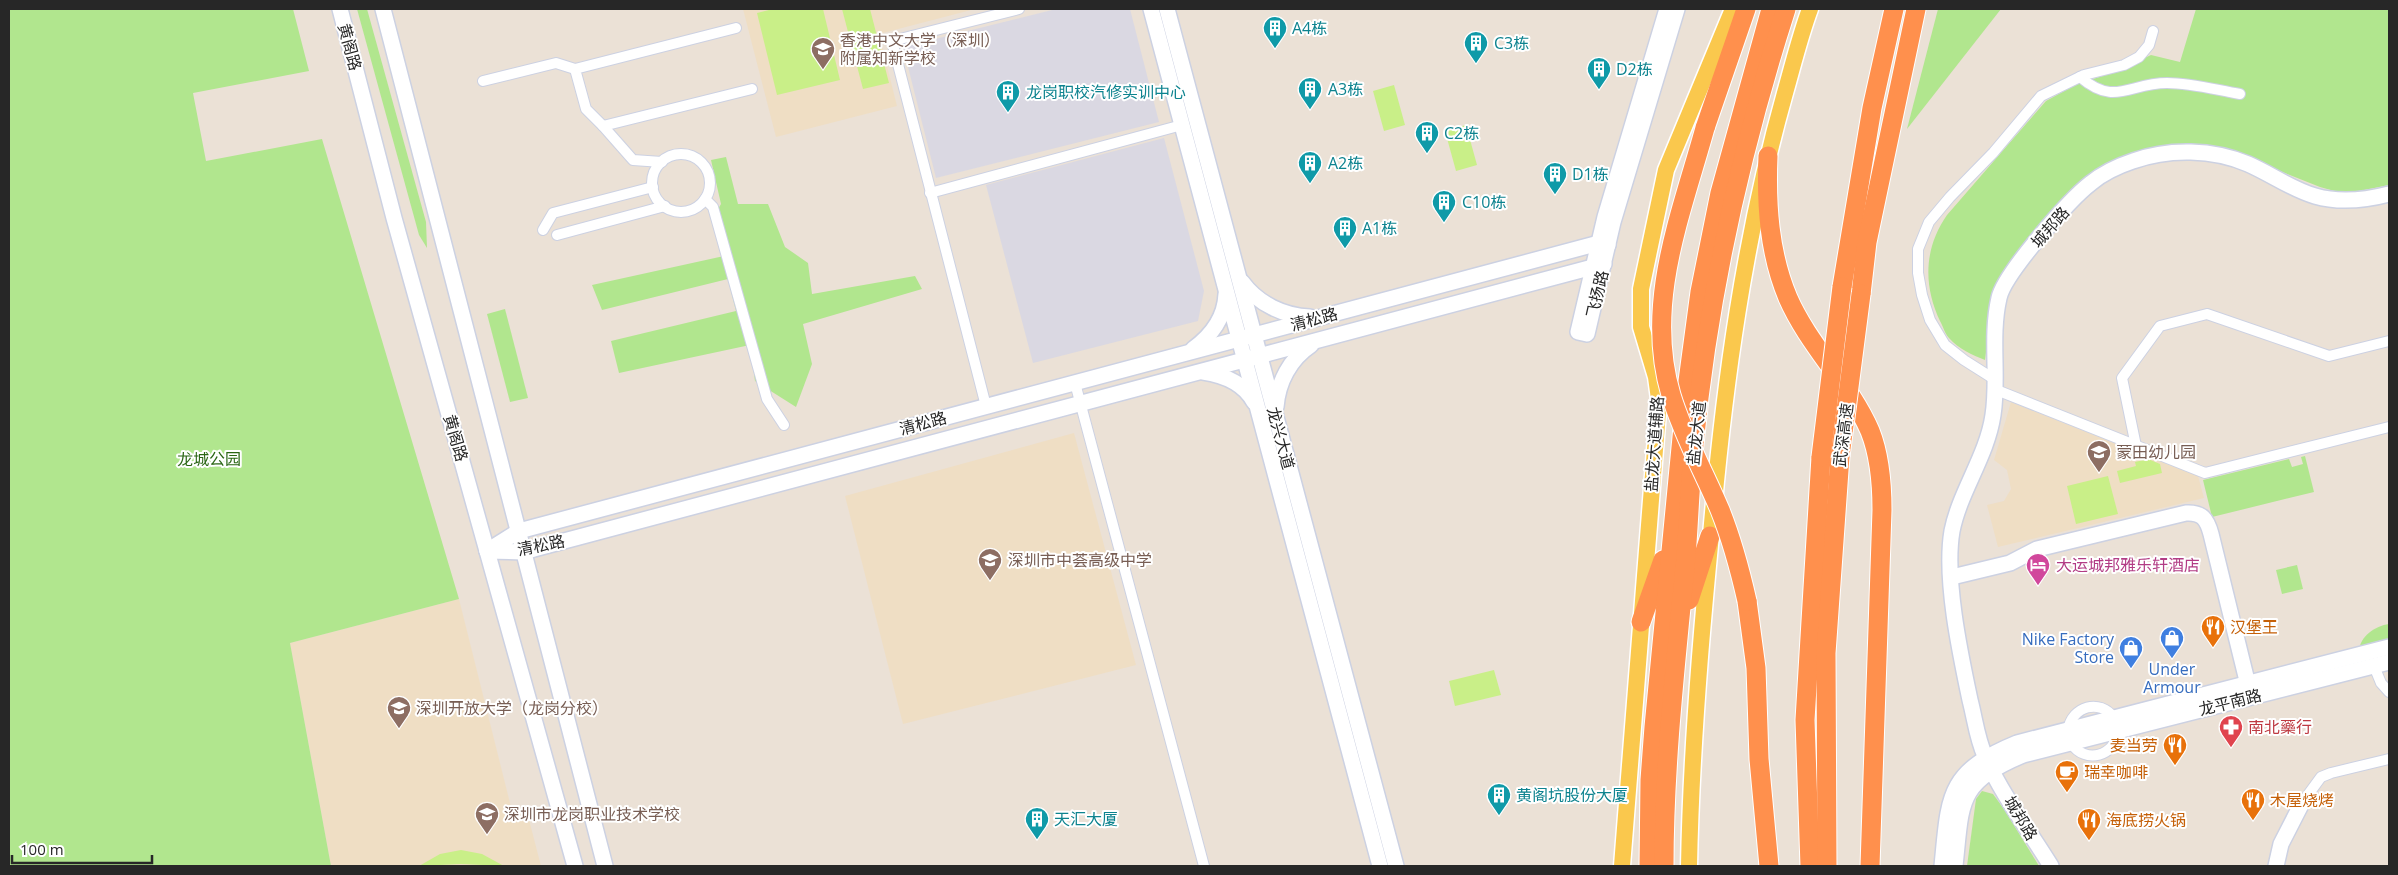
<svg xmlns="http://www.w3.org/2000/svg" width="2398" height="875" font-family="'Open Sans','Noto Sans SC',sans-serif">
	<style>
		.industrial { fill: #dad8e2 }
		.education { fill: #efdec4 }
		.green { fill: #b1e68e }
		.pitch { fill: #c9ef88 }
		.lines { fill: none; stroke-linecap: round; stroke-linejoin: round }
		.street-casing { stroke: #ccd1e2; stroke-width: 12 }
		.secondary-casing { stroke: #ccd1e2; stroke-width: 18 }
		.primary-casing { stroke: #fff; stroke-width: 19 }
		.highway-casing { stroke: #fff; stroke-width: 21 }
		.street { stroke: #fff; stroke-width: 10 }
		.secondary { stroke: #fff; stroke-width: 15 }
		.primary { stroke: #fac84d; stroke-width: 16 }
		.highway { stroke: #ff904d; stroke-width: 19 }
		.highway-bridge-casing { stroke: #fff; stroke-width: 21; stroke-linecap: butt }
		.highway-bridge { stroke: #ff904d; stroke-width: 19 }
		.labels { text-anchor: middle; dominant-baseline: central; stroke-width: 4; stroke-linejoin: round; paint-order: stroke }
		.culture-label { font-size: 16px; fill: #0d838f; stroke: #fff; text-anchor: start }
		.education-label { font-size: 16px; fill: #785e54; stroke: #fff; text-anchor: start }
		.street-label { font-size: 16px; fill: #272727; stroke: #fff }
		.park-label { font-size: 16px; fill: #2a6614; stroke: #fff }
		.hotel-label { font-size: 16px; fill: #b23c85; stroke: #fff; text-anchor: start }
		.food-label { font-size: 16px; fill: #c56008; stroke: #fff; text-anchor: start }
		.shop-label { font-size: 16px; fill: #366cbe; stroke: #fff; text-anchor: end }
		.health-label { font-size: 16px; fill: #be3a42; stroke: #fff; text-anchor: start }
	</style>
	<rect width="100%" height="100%" fill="#ebe1d6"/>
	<g class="industrial">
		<polygon points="1056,9 1130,9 1159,122 936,178 903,47"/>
		<polygon points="1164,138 1204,291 1198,321 1033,363 986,185"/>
	</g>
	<g class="education">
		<polygon points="743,9 975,9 879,34 897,106 776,137"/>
		<polygon points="2011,402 2198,476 2204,498 1998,547 1987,505 2004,501 2011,489 2007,470 1994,460"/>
		<polygon points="1074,433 1136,665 903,724 845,496"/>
		<polygon points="459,599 513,815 527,812 541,866 331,866 290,643"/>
	</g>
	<g class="green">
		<polygon points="9,9 293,9 309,71 193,93 206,161 322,139 459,599 290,643 331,866 9,866"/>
		<polygon points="357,9 367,9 426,222 427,248 419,235"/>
		<polygon points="1938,9 2001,9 1907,129"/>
		<path d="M2196,9h193v176l-30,6 -21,1 -18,-5 -95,-38 -36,-1 -100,30 -98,134 -6,48c-13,-5 -26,-11 -36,-22 -4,-4 -6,-12 -9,-17 -17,-36 -16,-73 7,-106l99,-114 31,-17 35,-11 39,-18 29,7z"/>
		<polygon points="726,157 738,204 768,204 785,247 808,263 812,294 915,276 922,289 803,324 812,364 796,407 755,381 750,345 619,373 611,341 736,311 728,279 602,310 592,285 724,256 714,216 721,204 711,160"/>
		<polygon points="505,309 528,398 510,402 487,314"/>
		<polygon points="2305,456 2314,492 2212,517 2203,480 2289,459 2292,467 2303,464 2301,457"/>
		<polygon points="2297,565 2303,589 2282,594 2276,570"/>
		<path d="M2389,624v19l-30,8c1,-15 16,-25 30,-27z"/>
		<polygon points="1982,791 1993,794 2004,809 2039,866 1967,866 1976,799"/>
	</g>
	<g class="pitch">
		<polygon points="773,9 823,9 840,80 777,95 757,13"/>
		<polygon points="842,9 870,9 889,83 863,89"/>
		<polygon points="1394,85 1405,125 1384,131 1373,91"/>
		<polygon points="1466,125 1477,165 1456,171 1445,131"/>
		<polygon points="2148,459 2160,464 2162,473 2120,483 2117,471 2136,466 2135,462"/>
		<polygon points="2108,476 2118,514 2076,524 2067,486"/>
		<polygon points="1494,670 1501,695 1455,706 1449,681"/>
		<polygon points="461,850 482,854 504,866 461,864 419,866 440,854"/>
	</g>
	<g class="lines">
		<g class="street-casing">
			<g id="street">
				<path d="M2080,77c35,30 49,6 87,6 25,0 49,7 73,11"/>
				<polyline points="483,81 556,63 575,69"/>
				<polyline points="603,126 586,109 575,69 736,28"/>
				<circle cx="681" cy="183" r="29"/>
				<polyline points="662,162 633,160 603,126 752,89"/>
				<polyline points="930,193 1182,125"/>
				<polyline points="705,199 713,207 767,399 784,425"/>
				<polyline points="543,230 553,213 653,187"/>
				<polyline points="557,235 665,206"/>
				<polyline points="1994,379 1964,360 1945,345 1930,320 1922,295 1918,273 1918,249 1929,222 1950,197 1993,153 2041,96 2084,75 2124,65 2139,57 2149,45 2153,31"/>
				<polyline points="1075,383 1204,866"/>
				<polyline points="1994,389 2205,473 2389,427"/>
				<polyline points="986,406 892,41 1019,9"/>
				<polyline points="2136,446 2122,378 2160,326 2207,314 2329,356 2389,341"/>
				<polyline points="2374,666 2381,683 2389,692"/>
				<path d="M2068,730c4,-24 32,-32 46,-12"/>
				<path d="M2071,743c14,22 45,13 47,-12"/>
				<polyline points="2302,803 2321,777 2331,773 2389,759"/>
			</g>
		</g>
		<g class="secondary-casing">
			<g id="secondary">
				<polyline points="340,9 394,218 575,866"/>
				<polyline points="383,9 605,866"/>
				<polyline points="1151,9 1380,866"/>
				<polyline points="1167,9 1396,866"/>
				<polyline points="1667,9 1605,217 1578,332 1587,334 1613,222 1677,9"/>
				<path d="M1242,282c16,22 42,34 68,35"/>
				<path d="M1193,349c18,-13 32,-32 33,-55"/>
				<path d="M1203,372c20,3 41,11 51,30"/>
				<path d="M1276,407c2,-25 14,-48 35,-62"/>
				<polyline points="487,551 519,531 1599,243 1608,245"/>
				<polyline points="487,551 524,552 534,549 1604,264"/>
				<path d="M1952,577l58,-14 27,-14 149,-36c16,-1 21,6 25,21l39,159"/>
				<path d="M1942,866c7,-70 4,-94 75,-123l372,-96"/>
				<path d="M1955,866c7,-65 2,-83 68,-111l366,-93"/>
				<path d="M2051,866c-21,-34 -51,-74 -66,-110 -8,-17 -10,-37 -15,-56 -10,-47 -26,-122 -18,-169 8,-40 35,-75 41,-116 6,-38 -3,-78 6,-117 5,-24 71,-99 92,-115 12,-10 27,-17 42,-22 36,-13 80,-12 115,3 23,10 43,25 67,32 24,7 51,4 74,-2"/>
				<polyline points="2276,866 2281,844 2302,803"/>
			</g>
		</g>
		<g class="primary-casing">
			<g id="primary">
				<polyline points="1622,866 1659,399 1656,377 1641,327 1641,289 1666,170 1733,9"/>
				<path d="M1689,866c2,-110 11,-221 22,-331 13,-150 33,-297 74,-442 8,-28 15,-57 25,-84"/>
			</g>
		</g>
		<g class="highway-casing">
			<g id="highway">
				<polyline points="1705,128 1746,9"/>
				<path d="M1768,156c-2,48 1,97 20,142 21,48 61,85 82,133 10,25 12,52 12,79l-12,356"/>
				<polyline points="1842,287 1872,108 1894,9"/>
				<polyline points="1861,294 1867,242 1916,9"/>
				<polyline points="1689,600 1710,536"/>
				<polyline points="1747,601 1756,668 1759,759 1769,866"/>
				<polyline points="1641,622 1663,560"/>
				<polyline points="1649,866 1650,780 1654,727 1686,396 1700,292 1720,193 1771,9"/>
				<path d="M1664,866c0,-103 12,-206 22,-309 3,-38 4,-76 8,-113 14,-148 47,-294 92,-435"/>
				<polyline points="1810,866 1805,720 1821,457"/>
				<polyline points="1827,866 1826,653 1840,456"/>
			</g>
		</g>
		<use href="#street" class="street"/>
		<use href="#secondary" class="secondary"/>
		<use href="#primary" class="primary"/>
		<use href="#highway" class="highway"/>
		<g class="highway-bridge-casing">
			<g id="highway-bridge">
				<path d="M1705,128c-24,87 -61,176 -34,267 12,40 33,77 49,115 12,30 20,60 27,91"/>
				<polyline points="1840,456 1861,294"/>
				<polyline points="1821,457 1842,287"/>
			</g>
		</g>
		<use href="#highway-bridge" class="highway-bridge"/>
	</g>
	<defs>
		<g id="building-pin" transform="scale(1.25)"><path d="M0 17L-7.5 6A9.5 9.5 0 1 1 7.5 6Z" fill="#0f9aa8" stroke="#fff"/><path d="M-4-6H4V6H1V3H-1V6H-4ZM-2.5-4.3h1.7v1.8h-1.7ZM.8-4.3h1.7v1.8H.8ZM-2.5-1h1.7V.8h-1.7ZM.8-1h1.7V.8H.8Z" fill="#fff"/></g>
		<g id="school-pin" transform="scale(1.25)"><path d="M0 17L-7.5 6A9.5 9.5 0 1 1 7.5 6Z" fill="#8d6e63" stroke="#fff"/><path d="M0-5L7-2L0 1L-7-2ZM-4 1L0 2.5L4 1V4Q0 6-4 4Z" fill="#fff"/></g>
		<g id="hotel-pin" transform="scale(1.25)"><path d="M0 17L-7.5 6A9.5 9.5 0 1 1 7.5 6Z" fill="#d1479c" stroke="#fff"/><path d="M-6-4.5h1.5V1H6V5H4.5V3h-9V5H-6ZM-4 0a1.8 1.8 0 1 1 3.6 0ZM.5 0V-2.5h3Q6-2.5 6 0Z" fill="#fff"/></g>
		<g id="restaurant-pin" transform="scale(1.25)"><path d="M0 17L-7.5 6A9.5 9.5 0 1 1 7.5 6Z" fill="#e8710a" stroke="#fff"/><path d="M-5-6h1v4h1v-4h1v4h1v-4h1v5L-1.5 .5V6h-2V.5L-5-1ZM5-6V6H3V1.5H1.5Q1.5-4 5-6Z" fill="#fff"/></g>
		<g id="shop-pin" transform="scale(1.25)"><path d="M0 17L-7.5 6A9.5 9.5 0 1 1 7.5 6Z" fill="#3f7fe0" stroke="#fff"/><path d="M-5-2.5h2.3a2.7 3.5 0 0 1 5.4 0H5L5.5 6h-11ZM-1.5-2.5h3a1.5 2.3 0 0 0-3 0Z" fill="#fff"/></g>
		<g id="university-pin" transform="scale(1.25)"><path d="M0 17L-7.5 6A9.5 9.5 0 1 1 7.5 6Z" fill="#8d6e63" stroke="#fff"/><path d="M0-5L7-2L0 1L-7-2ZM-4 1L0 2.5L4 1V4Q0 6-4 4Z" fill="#fff"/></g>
		<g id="pharmacy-pin" transform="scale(1.25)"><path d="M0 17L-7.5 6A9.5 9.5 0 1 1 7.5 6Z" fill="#e0444e" stroke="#fff"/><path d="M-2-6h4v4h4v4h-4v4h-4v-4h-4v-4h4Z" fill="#fff"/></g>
		<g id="cafe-pin" transform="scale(1.25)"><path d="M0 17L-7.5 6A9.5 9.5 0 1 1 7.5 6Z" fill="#e8710a" stroke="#fff"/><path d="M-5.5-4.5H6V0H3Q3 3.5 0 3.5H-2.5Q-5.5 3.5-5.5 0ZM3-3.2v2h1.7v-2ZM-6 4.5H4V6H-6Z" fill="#fff"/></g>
	</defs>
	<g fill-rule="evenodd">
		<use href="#building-pin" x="1275" y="28"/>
		<use href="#building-pin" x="1476" y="43"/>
		<use href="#school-pin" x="823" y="49"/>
		<use href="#building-pin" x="1599" y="69"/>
		<use href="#building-pin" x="1310" y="89"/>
		<use href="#building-pin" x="1008" y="92"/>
		<use href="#building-pin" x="1427" y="133"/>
		<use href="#building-pin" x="1310" y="163"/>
		<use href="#building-pin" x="1555" y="174"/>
		<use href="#building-pin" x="1444" y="202"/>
		<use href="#building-pin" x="1345" y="228"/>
		<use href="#school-pin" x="2099" y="452"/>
		<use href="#school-pin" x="990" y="560"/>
		<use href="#hotel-pin" x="2038" y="565"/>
		<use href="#restaurant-pin" x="2213" y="627"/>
		<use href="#shop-pin" x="2172" y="638"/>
		<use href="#shop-pin" x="2131" y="648"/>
		<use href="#university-pin" x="399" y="708"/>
		<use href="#pharmacy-pin" x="2231" y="727"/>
		<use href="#restaurant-pin" x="2175" y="745"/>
		<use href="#cafe-pin" x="2067" y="772"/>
		<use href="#building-pin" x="1499" y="795"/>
		<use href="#restaurant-pin" x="2253" y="800"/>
		<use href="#school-pin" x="487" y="814"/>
		<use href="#building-pin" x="1037" y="819"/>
		<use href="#restaurant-pin" x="2089" y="820"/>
	</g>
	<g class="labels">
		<g class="culture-label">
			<text x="1292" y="28">A4栋</text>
			<text x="1494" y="43">C3栋</text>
			<text x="1616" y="69">D2栋</text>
			<text x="1328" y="89">A3栋</text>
			<text x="1026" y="92">龙岗职校汽修实训中心</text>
			<text x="1444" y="133">C2栋</text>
			<text x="1328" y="163">A2栋</text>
			<text x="1572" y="174">D1栋</text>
			<text x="1462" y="202">C10栋</text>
			<text x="1362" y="228">A1栋</text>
			<text x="1516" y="795">黄阁坑股份大厦</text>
			<text x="1054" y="819">天汇大厦</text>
		</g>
		<g class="education-label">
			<text x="840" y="40">香港中文大学（深圳）<tspan x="840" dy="18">附属知新学校</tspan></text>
			<text x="2116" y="452">蒙田幼儿园</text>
			<text x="1008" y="560">深圳市中荟高级中学</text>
			<text x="416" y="708">深圳开放大学（龙岗分校）</text>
			<text x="504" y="814">深圳市龙岗职业技术学校</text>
		</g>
		<g class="street-label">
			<text transform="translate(350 47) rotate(75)">黄阁路</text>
			<text transform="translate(2050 227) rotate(-49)">城邦路</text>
			<text transform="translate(1597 294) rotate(-77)">飞扬路</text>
			<text transform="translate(1314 319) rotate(-15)">清松路</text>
			<text transform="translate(923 423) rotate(-15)">清松路</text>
			<text transform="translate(1696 433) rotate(-84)">盐龙大道</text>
			<text transform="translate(1843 435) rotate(-83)">武深高速</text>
			<text transform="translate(456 438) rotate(74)">黄阁路</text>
			<text transform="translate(1281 438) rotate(75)">龙兴大道</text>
			<text transform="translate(1654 444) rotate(-86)">盐龙大道辅路</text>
			<text transform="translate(541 545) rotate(-11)">清松路</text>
			<text transform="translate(2230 702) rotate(-14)">龙平南路</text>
			<text transform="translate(2021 818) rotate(59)">城邦路</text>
		</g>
		<g class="park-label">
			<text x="209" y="459">龙城公园</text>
		</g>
		<g class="hotel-label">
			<text x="2056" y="565">大运城邦雅乐轩酒店</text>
		</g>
		<g class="food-label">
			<text x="2230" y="627">汉堡王</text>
			<text x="2158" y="745" text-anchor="end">麦当劳</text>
			<text x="2084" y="772">瑞幸咖啡</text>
			<text x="2270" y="800">木屋烧烤</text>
			<text x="2106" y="820">海底捞火锅</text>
		</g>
		<g class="shop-label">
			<text x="2114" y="639">Nike Factory<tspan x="2114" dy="18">Store</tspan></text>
			<text x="2172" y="669" text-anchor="middle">Under<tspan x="2172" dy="18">Armour</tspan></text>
		</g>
		<g class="health-label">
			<text x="2248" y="727">南北藥行</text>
		</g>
	</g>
	<rect width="2398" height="875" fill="none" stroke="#272727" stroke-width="20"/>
	<path d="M12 855v8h140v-8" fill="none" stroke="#272727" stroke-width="2.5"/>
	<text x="20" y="855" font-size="15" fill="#272727" stroke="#ffffff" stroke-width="4" paint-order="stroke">100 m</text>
</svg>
